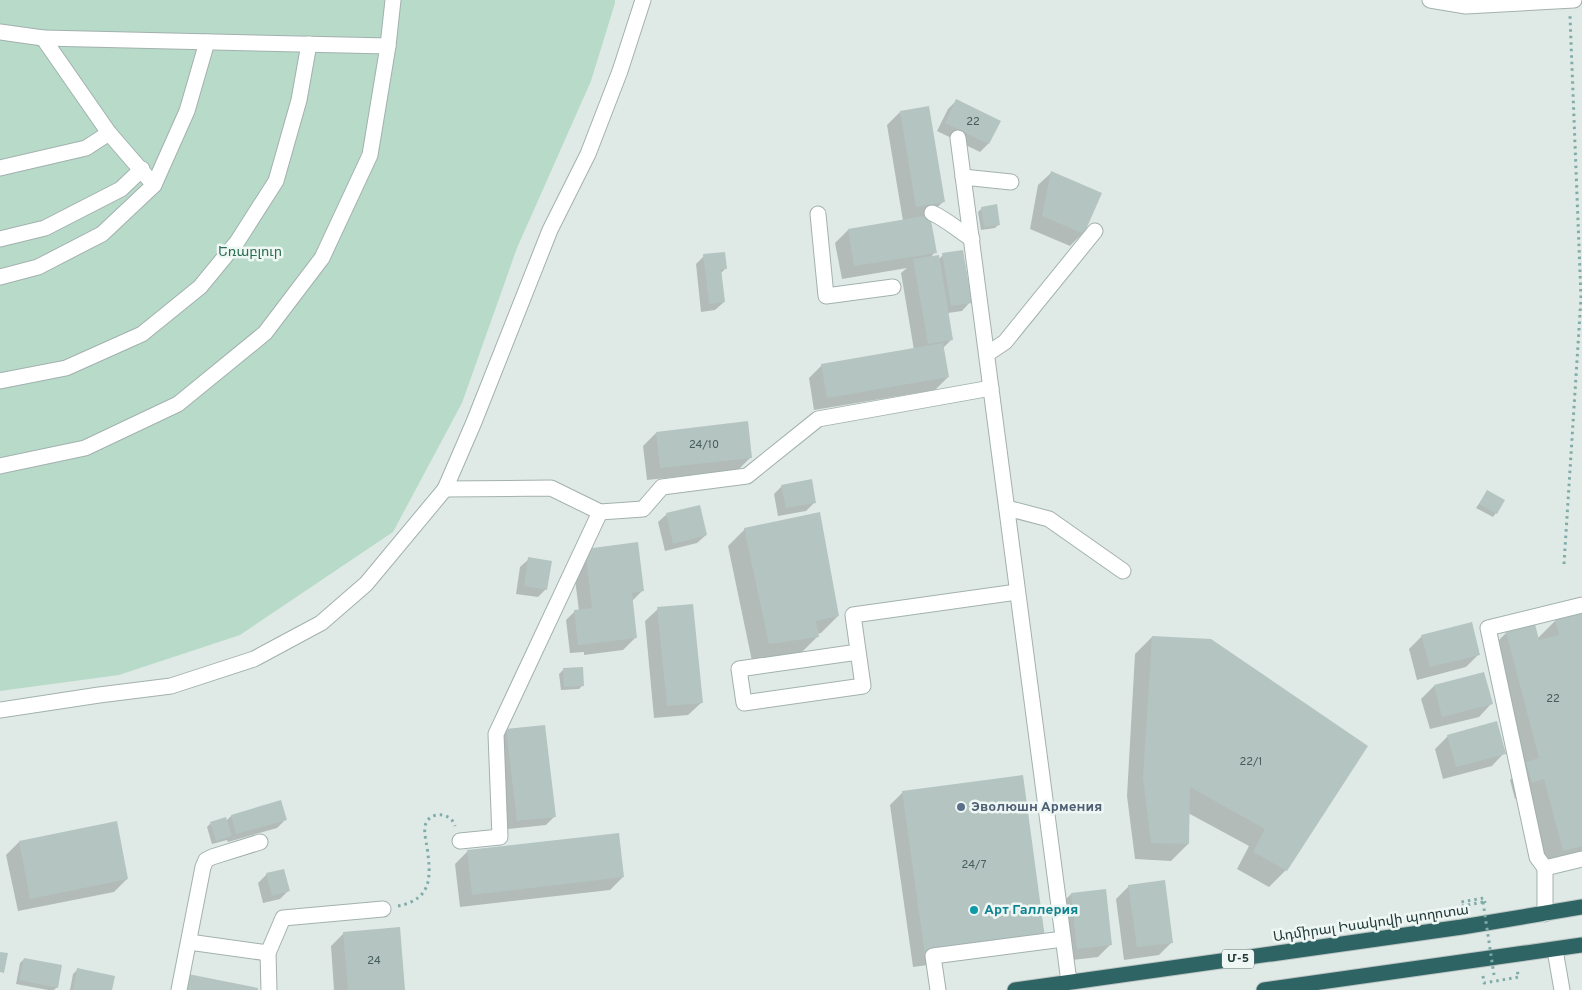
<svg xmlns="http://www.w3.org/2000/svg" width="1582" height="990" font-family="Overpass,'Noto Sans Armenian',sans-serif">
	<style>
		.green { fill: #b8dac9 }
		.shadow { fill: #0003 }
		.building { fill: #b4c4c1 }
		.lines { fill: none; stroke-linecap: round; stroke-linejoin: round }
		.minor-casing { stroke: #a2b1af; stroke-width: 17 }
		.highway-casing { stroke: #bcc4c3; stroke-width: 17 }
		.path { stroke: #80aca8; stroke-width: 3; stroke-dasharray: 2.5 4; stroke-linecap: butt }
		.minor { stroke: #fff; stroke-width: 15 }
		.highway { stroke: #2e6464; stroke-width: 15 }
		.path-bridge { stroke: #80aca8; stroke-width: 3; stroke-dasharray: 2.5 4; stroke-linecap: butt }
		.service-dot { fill: #5c6f8a; stroke: #eff7f4; stroke-width: 2 }
		.culture-dot { fill: #0f9aa8; stroke: #eff7f4; stroke-width: 2 }
		.labels { text-anchor: middle; dominant-baseline: central; stroke-width: 5; stroke-linejoin: round; paint-order: stroke }
		.number-label { font-size: 11px; fill: #465c5a }
		.shield { fill: #eff7f4; stroke: #5f7270; stroke-width: 1 }
		.shield-label { font-size: 12px; font-weight: bold; fill: #213938 }
		.park-label { font-size: 14px; fill: #2c6e54; stroke: #eff7f4 }
		.service-label { font-size: 14px; font-weight: bold; fill: #4e5e75; stroke: #eff7f4; text-anchor: start }
		.culture-label { font-size: 14px; font-weight: bold; fill: #0d838f; stroke: #eff7f4; text-anchor: start }
		.street-label { font-size: 14px; fill: #213938; stroke: #eff7f4 }
	</style>
	<rect width="100%" height="100%" fill="#dfeae7"/>
	<polygon class="green" points="0,0 615,0 615,3 591,81 517,248 462,403 393,532 240,635 119,675 0,691"/>
	<g class="shadow">
		<polygon points="957,100 999,122 988,144 980,152 937,131 948,109"/>
		<polygon points="900,112 943,202 929,215 935,252 930,258 939,259 943,255 970,302 962,311 948,313 952,339 943,348 948,377 935,390 814,410 809,378 822,365 914,350 901,273 907,268 842,279 835,243 848,230 903,221 887,125"/>
		<polygon points="1051,173 1083,233 1070,246 1030,229 1038,185"/>
		<polygon points="982,208 999,224 995,228 981,230 978,212"/>
		<polygon points="704,256 726,268 721,273 724,302 715,310 701,312 696,264"/>
		<polygon points="656,433 751,457 738,470 647,480 643,446"/>
		<polygon points="782,486 815,502 806,511 778,516 774,494"/>
		<polygon points="1487,492 1496,513 1493,517 1476,508"/>
		<polygon points="667,514 706,535 697,543 665,551 658,522"/>
		<polygon points="745,529 838,616 821,633 817,634 818,636 801,653 752,661 728,546"/>
		<polygon points="586,550 642,591 632,601 636,637 623,650 584,655 584,652 570,653 566,620 575,611 579,611 573,563"/>
		<polygon points="529,559 546,589 538,597 516,594 520,567"/>
		<polygon points="658,609 701,703 688,715 654,718 645,621"/>
		<polygon points="1582,613 1582,858 1546,867 1527,795 1515,799 1510,780 1520,769 1489,650 1506,633 1538,638 1556,620"/>
		<polygon points="1422,636 1479,654 1466,667 1417,680 1409,649"/>
		<polygon points="1152,637 1366,746 1286,870 1269,887 1237,869 1249,846 1188,813 1188,844 1171,861 1135,859 1127,796 1135,654"/>
		<polygon points="563,670 583,685 579,689 561,690 559,674"/>
		<polygon points="1434,686 1491,704 1479,717 1430,729 1421,699"/>
		<polygon points="506,730 555,816 546,825 508,829 498,739"/>
		<polygon points="1448,736 1504,753 1492,766 1443,779 1435,749"/>
		<polygon points="903,792 1044,938 1031,951 913,967 890,805"/>
		<polygon points="231,816 286,819 277,828 228,842 227,840 212,844 207,827 211,823 226,821"/>
		<polygon points="19,842 127,879 114,892 18,911 6,855"/>
		<polygon points="468,851 623,877 610,890 460,907 455,864"/>
		<polygon points="267,874 288,891 280,899 263,903 258,883"/>
		<polygon points="1129,886 1172,942 1159,955 1124,960 1116,899"/>
		<polygon points="1071,894 1111,944 1098,957 1064,961 1058,907"/>
		<polygon points="344,933 404,990 334,990 331,946"/>
		<polygon points="24,959 57,987 54,990 48,990 16,984 20,963"/>
		<polygon points="77,970 111,990 70,990 73,974"/>
	</g>
	<g class="building">
		<polygon points="956,99 1001,121 989,144 945,123"/>
		<polygon points="929,106 945,202 916,207 900,111"/>
		<polygon points="1051,171 1102,193 1084,234 1042,216"/>
		<polygon points="997,204 1000,225 984,227 981,207"/>
		<polygon points="930,215 937,253 854,266 848,229"/>
		<polygon points="963,250 972,303 951,306 942,253"/>
		<polygon points="725,252 727,269 721,269 725,302 709,304 703,254"/>
		<polygon points="939,255 953,340 928,344 913,259"/>
		<polygon points="943,343 949,377 827,398 821,364"/>
		<polygon points="748,421 752,458 660,468 656,432"/>
		<polygon points="812,479 816,503 786,508 781,485"/>
		<polygon points="1487,490 1505,500 1497,514 1479,504"/>
		<polygon points="700,505 707,535 673,544 666,513"/>
		<polygon points="820,512 839,616 816,621 819,637 769,644 744,528"/>
		<polygon points="638,542 644,591 632,593 637,638 596,643 592,614 596,643 578,645 574,610 592,608 585,549"/>
		<polygon points="528,557 552,561 547,590 524,586"/>
		<polygon points="693,604 703,703 667,706 657,607"/>
		<polygon points="1582,612 1582,846 1563,851 1544,779 1532,783 1526,762 1539,758 1506,632 1535,624 1539,640 1559,635 1555,619"/>
		<polygon points="1472,622 1480,655 1430,667 1421,635"/>
		<polygon points="1152,636 1211,639 1368,746 1287,871 1253,852 1265,829 1190,787 1189,844 1151,843 1143,778"/>
		<polygon points="583,667 584,686 564,687 563,668"/>
		<polygon points="1484,672 1493,704 1442,717 1434,685"/>
		<polygon points="1497,721 1506,754 1456,767 1447,735"/>
		<polygon points="545,725 556,817 517,821 506,729"/>
		<polygon points="1023,775 1045,938 925,955 902,791"/>
		<polygon points="281,800 287,820 236,834 231,815"/>
		<polygon points="226,817 232,836 216,841 210,822"/>
		<polygon points="117,821 128,879 30,899 19,841"/>
		<polygon points="619,833 624,877 472,895 467,850"/>
		<polygon points="284,869 290,891 272,896 266,873"/>
		<polygon points="1165,880 1173,943 1137,947 1128,885"/>
		<polygon points="1106,889 1112,945 1077,949 1071,893"/>
		<polygon points="400,927 405,990 348,990 343,932"/>
		<polygon points="0,952 8,953 4,973 0,972"/>
		<polygon points="24,958 62,965 58,988 19,980"/>
		<polygon points="77,968 115,976 112,990 73,990"/>
		<polygon points="188,974 258,988 258,990 185,990"/>
	</g>
	<g class="lines">
		<g class="minor-casing">
			<g id="minor">
				<polyline points="1430,0 1466,6 1574,0"/>
				<polyline points="0,32 43,38 109,133 154,185"/>
				<polyline points="43,38 388,46"/>
				<polyline points="958,138 1069,982"/>
				<polyline points="0,168 86,148 109,133"/>
				<polyline points="963,177 1011,182"/>
				<path d="M932,213c14,6 27,18 40,26"/>
				<polyline points="818,214 826,296 893,287"/>
				<polyline points="0,239 45,228 121,189 142,169"/>
				<polyline points="0,277 38,267 102,234 154,185 187,111 207,42"/>
				<polyline points="987,354 1005,342 1095,231"/>
				<polyline points="0,381 66,368 142,334 200,287 237,242 276,181 299,100 309,44"/>
				<polyline points="0,466 85,448 178,404 265,333 322,258 370,155 388,46 393,0"/>
				<polyline points="445,489 551,488 600,512 643,509 662,487 747,476 818,419 991,388"/>
				<polyline points="1007,508 1049,519 1123,571"/>
				<polyline points="858,652 739,669 744,703 863,686 853,615 1017,592"/>
				<polyline points="0,710 99,695 171,686 254,659 321,623 366,584 445,489 474,422 550,230 588,154 620,71 643,0"/>
				<polyline points="460,841 500,837 496,734 600,512"/>
				<polyline points="1545,868 1537,857 1488,628 1582,605"/>
				<polyline points="1545,914 1545,868 1582,859"/>
				<polyline points="189,942 268,953"/>
				<polyline points="1555,950 1562,990"/>
				<polyline points="179,990 203,867 206,860 212,857 260,842"/>
				<polyline points="269,990 268,953 283,918 383,909"/>
				<polyline points="938,990 933,956 1063,939"/>
			</g>
		</g>
		<g class="highway-casing">
			<g id="highway">
				<polyline points="1015,990 1462,927 1582,907"/>
				<polyline points="1264,990 1582,945"/>
			</g>
		</g>
		<g class="path">
			<polyline points="1564,564 1581,298 1570,16"/>
			<polyline points="1483,902 1462,906 1461,902 1484,898 1485,903"/>
			<path d="M398,906c35,-7 33,-30 29,-59 -1,-6 -3,-14 -2,-20 2,-16 26,-16 30,-1"/>
			<polyline points="1483,976 1484,983 1519,977 1517,971"/>
		</g>
		<use href="#minor" class="minor"/>
		<use href="#highway" class="highway"/>
		<polyline class="path-bridge" points="1483,902 1494,975"/>
	</g>
	<circle class="service-dot" cx="961" cy="807" r="5"/>
	<circle class="culture-dot" cx="974" cy="910" r="5"/>
	<g class="labels">
		<g class="number-label">
			<text x="973" y="122">22</text>
			<text x="704" y="445">24/10</text>
			<text x="1553" y="699">22</text>
			<text x="1251" y="762">22/1</text>
			<text x="974" y="865">24/7</text>
			<text x="374" y="961">24</text>
		</g>
		<rect class="shield" x="1222" y="949.5" width="32" height="19" rx="4"/>
		<g class="shield-label">
			<text x="1238" y="959">Մ-5</text>
		</g>
		<g class="park-label">
			<text x="250" y="252">Եռաբլուր</text>
		</g>
		<g class="service-label">
			<text x="971" y="807">Эволюшн Армения</text>
		</g>
		<g class="culture-label">
			<text x="984" y="910">Арт Галлерия</text>
		</g>
		<g class="street-label">
			<text transform="translate(1371 924) rotate(-8)">Ադմիրալ Իսակովի պողոտա</text>
		</g>
	</g>
</svg>
